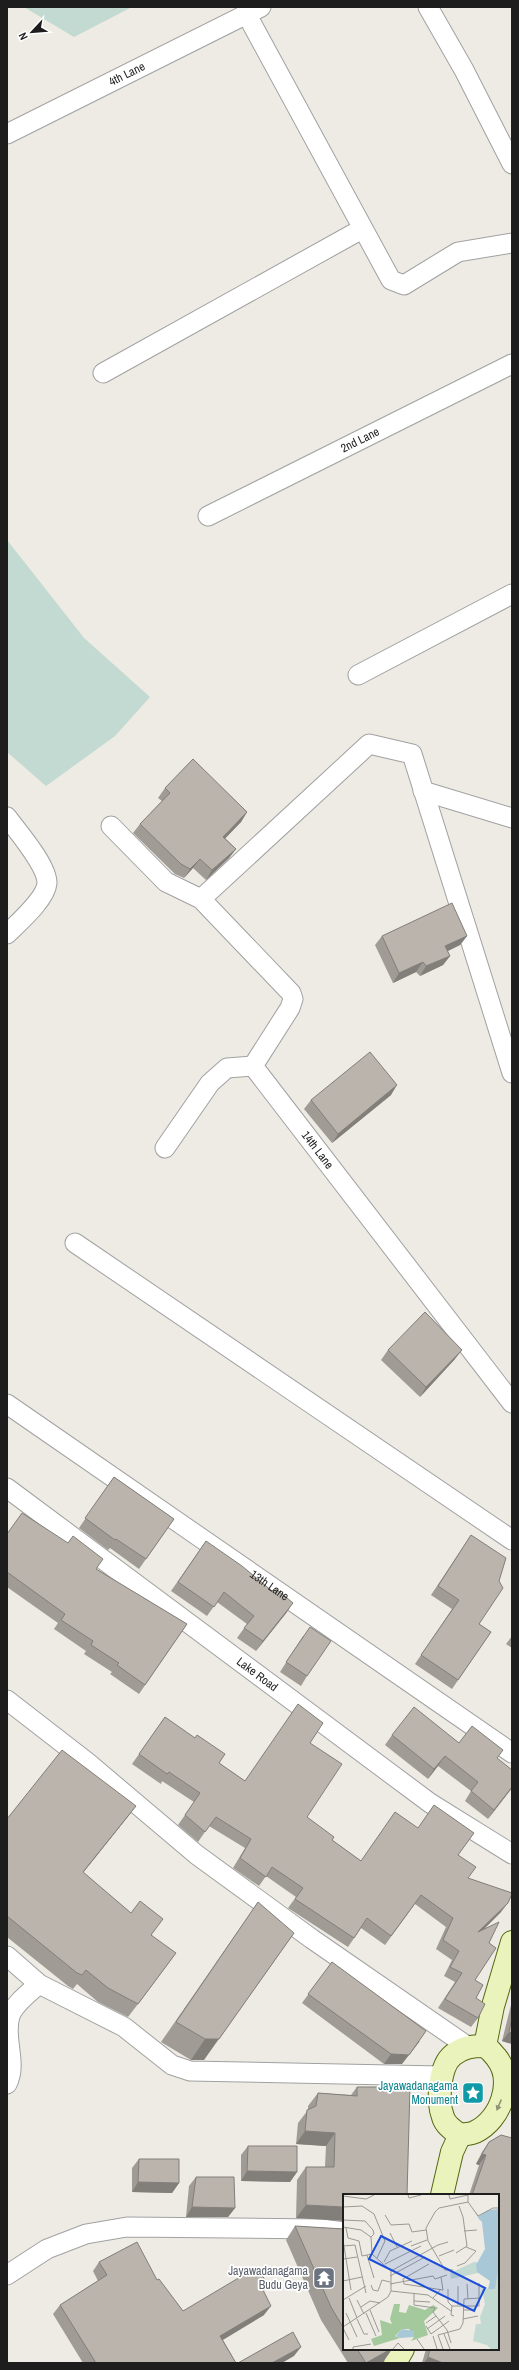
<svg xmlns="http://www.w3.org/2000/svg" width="519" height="2370" font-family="'Archivo Narrow',sans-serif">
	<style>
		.wetland { fill: #c2dad1 }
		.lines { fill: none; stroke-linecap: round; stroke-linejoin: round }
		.street-casing { stroke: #a1a1a1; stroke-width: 21 }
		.secondary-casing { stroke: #55690f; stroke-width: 24 }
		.street { stroke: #fff; stroke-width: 19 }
		.secondary { stroke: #eaf3bc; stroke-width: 22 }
		.wall { fill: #a09b95 }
		.shaded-wall { fill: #827e79 }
		.building { fill: #bab4ad; stroke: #827e79 }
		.oneway { fill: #8e9374 }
		.labels { text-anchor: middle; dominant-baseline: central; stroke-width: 3.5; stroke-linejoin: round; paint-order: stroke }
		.street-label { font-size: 12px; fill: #1d1d1d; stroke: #fff }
		.culture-label { font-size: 12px; fill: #0d838f; stroke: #fff; text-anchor: end }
		.worship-label { font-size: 12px; fill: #5b616d; stroke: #fff; text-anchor: end }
		.inset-road { fill: none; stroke: #9a9994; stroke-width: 1 }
		.view { fill: #1d4ed8; fill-opacity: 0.15; stroke: #1d4ed8; stroke-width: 2 }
		.inset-edge { fill: none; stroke: #1d1d1d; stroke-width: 2 }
	</style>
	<rect width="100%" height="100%" fill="#edebe4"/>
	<g class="wetland">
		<polygon points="24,7 132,7 74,37"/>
		<polygon points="7,540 84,638 150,697 115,736 46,786 7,752"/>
	</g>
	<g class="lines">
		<g class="street-casing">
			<g id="street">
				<polyline points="428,7 464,70 512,164"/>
				<polyline points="247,15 391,280 404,285 458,252 512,243"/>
				<path id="s1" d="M7,134l254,-127"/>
				<polyline points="103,373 362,229"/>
				<path id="s2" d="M208,516l304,-152"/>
				<polyline points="358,675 512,594"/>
				<polyline points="423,791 512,818"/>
				<path d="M7,817c11,15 40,48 40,66 -1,16 -29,40 -40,51"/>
				<path id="s3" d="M111,826l55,56 35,17 90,94 2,6 -3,9 -37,58 259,337"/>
				<polyline points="201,899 369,744 412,754 512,1073"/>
				<polyline points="165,1148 210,1083 227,1068 253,1066"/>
				<polyline points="75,1243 512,1540"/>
				<path id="s4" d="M7,1404l505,349"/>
				<path id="s5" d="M7,1488l423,315 82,51"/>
				<polyline points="7,1700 87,1762 197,1855 312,1939 467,2046"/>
				<polyline points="7,1956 39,1984 124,2027 172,2065 190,2071 441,2076"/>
				<path d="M7,2084c11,-21 -4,-46 3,-68 4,-12 19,-23 29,-32"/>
				<polyline points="7,2275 47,2249 86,2234 127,2227 321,2229 344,2232"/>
			</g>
		</g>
		<g class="secondary-casing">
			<g id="secondary">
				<polyline points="485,2046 493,2006 512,1942"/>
				<path d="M460,2135c-6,-4 -15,-10 -17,-18 -6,-15 -4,-51 10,-62 10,-8 19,-9 32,-9"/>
				<path d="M460,2135c5,-1 11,-1 15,-3 26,-12 40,-52 21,-75 -3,-4 -7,-8 -11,-11"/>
				<polyline points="442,2195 452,2152 460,2135"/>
				<polyline points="395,2363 403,2349"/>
			</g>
		</g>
		<use href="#street" class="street"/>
		<use href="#secondary" class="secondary"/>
	</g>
	<g class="wall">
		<polygon points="165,788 247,812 241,822 225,838 236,849 229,858 206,880 193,868 184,878 175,874 133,833 140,824 162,801 158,798"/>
		<polygon points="382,936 467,936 460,945 447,951 450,956 443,965 420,976 416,972 393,983 375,945"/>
		<polygon points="391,1095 332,1143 304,1109 311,1100"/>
		<polygon points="388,1350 455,1359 420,1397 381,1360"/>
		<polygon points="114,1477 174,1519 139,1569 110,1548 108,1550 79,1528"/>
		<polygon points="7,1534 96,1569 187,1624 139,1694 110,1674 112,1672 84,1654 86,1651 54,1629 58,1623 7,1587"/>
		<polygon points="471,1535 479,1624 491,1632 452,1689 415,1664 452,1609 431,1595"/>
		<polygon points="206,1541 287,1612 256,1651 237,1638 247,1624 217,1602 207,1616 171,1591"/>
		<polygon points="303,1636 307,1676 301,1686 280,1672"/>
		<polygon points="512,1636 512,1648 506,1644"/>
		<polygon points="165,1717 219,1763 245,1781 310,1743 307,1817 332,1840 361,1861 418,1828 458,1855 468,1878 501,1912 484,1929 489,1943 475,1980 478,2018 471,2027 438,2008 455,1982 444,1976 452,1960 436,1949 446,1927 415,1904 385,1945 361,1928 348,1947 288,1908 296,1897 266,1876 259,1886 233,1868 245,1848 209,1826 198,1842 178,1825 194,1802 162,1781 161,1784 132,1764"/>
		<polygon points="392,1735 459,1743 497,1758 512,1788 488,1819 465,1801 471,1791 438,1766 428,1779 385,1745"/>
		<polygon points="136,1806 126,1819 83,1873 152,1935 166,1966 128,2017 98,2002 77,1984 73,1989 68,1986 7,1937 7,1819"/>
		<polygon points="258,1902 204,2060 191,2060 161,2042"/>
		<polygon points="332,1962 402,2064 384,2064 302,2003"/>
		<polygon points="512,2001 512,2044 502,2041"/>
		<polygon points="357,2087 410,2087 296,2218 297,2180 306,2167 325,2167 326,2146 296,2144 298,2123 308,2110 308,2106 318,2093 351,2095"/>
		<polygon points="501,2135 512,2138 512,2363 422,2363 426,2349 498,2349 498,2195 469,2195 479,2165 476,2164 482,2152 489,2142"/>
		<polygon points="248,2146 297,2172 290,2182 241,2181 241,2155"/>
		<polygon points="139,2159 179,2183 172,2193 132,2192 132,2168"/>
		<polygon points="196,2177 235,2208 228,2217 186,2217 189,2186"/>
		<polygon points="295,2226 344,2229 344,2349 392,2349 383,2362 380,2363 348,2363 321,2320 286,2240"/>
		<polygon points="99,2262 157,2280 183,2311 268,2285 264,2291 264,2315 223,2340 236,2363 83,2363 53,2314 60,2305 98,2281 93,2271"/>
	</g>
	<g class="shaded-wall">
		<polygon points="247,812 241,822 217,847 223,837"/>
		<polygon points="236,849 229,858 206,880 212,870"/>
		<polygon points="200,859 193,868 184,878 190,869"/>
		<polygon points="467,936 460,945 438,956 445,946"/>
		<polygon points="450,956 443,965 420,976 426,966"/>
		<polygon points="423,962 416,972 393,983 399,973"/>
		<polygon points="397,1085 391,1095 332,1143 338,1134"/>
		<polygon points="462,1350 455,1359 420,1397 426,1387"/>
		<polygon points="293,1603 287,1612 256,1651 263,1641"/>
		<polygon points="445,1756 438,1766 428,1779 434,1769"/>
		<polygon points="512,1787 512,1788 488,1819 494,1810"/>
		<polygon points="136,1806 126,1819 73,1885 83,1872"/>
		<polygon points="508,1903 501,1912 472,1941 478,1932"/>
		<polygon points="294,1933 204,2060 191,2060 205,2039"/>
		<polygon points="176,1953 166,1966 128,2017 138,2004"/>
		<polygon points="509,2032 512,2033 512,2044 502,2041"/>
		<polygon points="420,2041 402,2064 384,2064 391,2054"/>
		<polygon points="305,2131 335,2133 326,2146 296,2144"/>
		<polygon points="482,2154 486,2155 479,2165 476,2164"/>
		<polygon points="247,2171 297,2172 290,2182 241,2181"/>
		<polygon points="138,2182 179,2183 172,2193 132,2192"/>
		<polygon points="306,2205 344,2207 344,2221 296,2218"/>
		<polygon points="192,2207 235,2208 228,2217 186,2217"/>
		<polygon points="268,2285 261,2294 262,2288"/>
		<polygon points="271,2306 264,2315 214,2345 220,2336"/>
		<polygon points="301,2347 294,2356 282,2363 272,2363"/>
		<polygon points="392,2349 383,2362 380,2363 366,2363"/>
		<polygon points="428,2357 443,2363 424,2363"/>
	</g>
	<g class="building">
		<polygon points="193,759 247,812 223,837 236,849 212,870 200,859 190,869 181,864 140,824 170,793 165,788"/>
		<polygon points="452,903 467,936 445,946 450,956 426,966 423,962 399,973 382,936"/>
		<polygon points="370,1052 397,1085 338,1134 311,1100"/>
		<polygon points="425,1312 462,1350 426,1387 388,1350"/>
		<polygon points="114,1477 174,1519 146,1559 116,1539 115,1540 85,1518"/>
		<polygon points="22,1513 68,1543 73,1536 103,1559 96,1569 187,1624 145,1685 117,1665 119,1663 91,1645 93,1641 61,1620 65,1614 7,1572 7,1534"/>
		<polygon points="471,1535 506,1558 499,1581 503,1588 479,1624 491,1632 458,1680 421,1655 459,1600 438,1586"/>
		<polygon points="206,1541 242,1566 272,1591 275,1588 293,1603 263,1641 244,1628 254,1616 224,1592 214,1607 178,1582"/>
		<polygon points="310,1627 331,1641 307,1676 286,1662"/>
		<polygon points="298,1704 323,1723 310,1743 342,1764 307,1817 334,1837 332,1840 361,1861 395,1812 418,1828 434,1805 474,1833 458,1855 476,1867 468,1878 512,1893 512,1894 508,1903 478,1932 499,1922 489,1943 496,1948 475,1980 483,1985 476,1998 485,2004 478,2018 445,1999 462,1973 450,1967 459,1951 443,1940 453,1918 421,1895 391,1936 367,1918 354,1938 295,1899 303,1888 272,1867 266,1877 240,1858 251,1839 216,1817 205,1832 185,1815 200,1793 169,1772 167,1774 139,1754 165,1717 195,1738 197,1735 225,1754 219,1763 245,1781"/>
		<polygon points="414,1707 459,1743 472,1726 503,1750 497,1758 512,1770 512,1787 494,1810 471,1791 478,1782 445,1756 434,1769 392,1735"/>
		<polygon points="62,1750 136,1806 83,1872 131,1913 140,1901 163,1919 151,1935 176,1953 138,2004 108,1988 86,1970 82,1975 77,1973 7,1916 7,1819"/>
		<polygon points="258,1902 294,1933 219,2039 205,2039 176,2022"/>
		<polygon points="332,1962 426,2031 409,2055 391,2054 308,1994"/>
		<polygon points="512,2018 512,2033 509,2032"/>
		<polygon points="357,2087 410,2087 407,2195 344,2195 344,2207 306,2205 306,2167 334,2167 335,2133 305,2131 307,2110 316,2106 318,2093 357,2096"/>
		<polygon points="501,2135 512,2138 512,2363 443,2363 428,2357 430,2349 498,2349 498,2195 472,2195 486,2155 482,2154 489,2142"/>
		<polygon points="248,2146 297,2146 297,2172 247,2171"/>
		<polygon points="139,2159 179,2159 179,2183 138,2182"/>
		<polygon points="196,2177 234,2177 235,2208 192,2207"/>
		<polygon points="295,2226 344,2229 344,2329 331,2307"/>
		<polygon points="137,2242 157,2280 159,2279 183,2311 257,2267 268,2285 262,2288 271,2306 220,2336 236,2363 96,2363 60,2305 107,2275 99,2262"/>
		<polygon points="293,2332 301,2347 272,2363 238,2363"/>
		<polygon points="357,2349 391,2349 366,2363"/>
	</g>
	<defs><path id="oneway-solid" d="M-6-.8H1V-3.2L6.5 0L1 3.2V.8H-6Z"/></defs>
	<use class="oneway" href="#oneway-solid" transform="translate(499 2105) rotate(113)"/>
	<defs>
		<g id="sight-square" transform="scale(1.15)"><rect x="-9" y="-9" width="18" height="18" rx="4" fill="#0f9aa8" stroke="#fff"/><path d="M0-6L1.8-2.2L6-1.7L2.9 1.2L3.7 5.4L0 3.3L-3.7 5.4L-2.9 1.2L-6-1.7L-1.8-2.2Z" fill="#fff"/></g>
		<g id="temple-square" transform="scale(1.15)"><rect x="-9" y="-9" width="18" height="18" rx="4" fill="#6b7280" stroke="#fff"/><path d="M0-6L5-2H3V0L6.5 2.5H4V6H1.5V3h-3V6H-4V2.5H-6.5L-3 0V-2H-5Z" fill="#fff"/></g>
	</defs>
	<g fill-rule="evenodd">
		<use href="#sight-square" x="473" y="2093"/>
		<use href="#temple-square" x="324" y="2278"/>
	</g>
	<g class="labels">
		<g class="street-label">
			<text stroke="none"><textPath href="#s1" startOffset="134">4th Lane</textPath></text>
			<text stroke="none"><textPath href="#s2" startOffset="170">2nd Lane</textPath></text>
			<text stroke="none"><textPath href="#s3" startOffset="438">14th Lane</textPath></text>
			<text stroke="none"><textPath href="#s4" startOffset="319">13th Lane</textPath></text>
			<text stroke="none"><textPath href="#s5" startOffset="312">Lake Road</textPath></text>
		</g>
		<g class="culture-label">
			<text x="458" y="2086">Jayawadanagama<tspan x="458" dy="14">Monument</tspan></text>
		</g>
		<g class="worship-label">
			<text x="308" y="2271">Jayawadanagama<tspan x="308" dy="14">Budu Geya</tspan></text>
		</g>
	</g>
	<g transform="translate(343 2194)">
		<rect width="156" height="156" fill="#edebe4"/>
		<path d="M51,110h6l-1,8 7,1 3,-8 16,5 8,-5 5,3 -14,13 4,14 -17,6 3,-4 -5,-8h-7l-7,7 5,2 -26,8 -3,-7 11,-4 -2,-15 12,4 -2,-5z" fill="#a4c99c"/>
		<path d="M131,68h3l1,11 -27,6 -1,-6zM156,71v84h-8l-4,-4 -14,-4 3,-17h5l-1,-7 5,-13 -3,-14 4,-3 2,2z" fill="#c2dad1"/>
		<path d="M156,15v56l-4,24h-7l2,-8 -13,-9 -1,-7 9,-16 -3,-27 -3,-3 -5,-9 5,6 9,-6zM59,135l12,2v6l-14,1 -4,-2z" fill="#a8c7d7"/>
		<path class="inset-road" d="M65,1l1,3 12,-3M106,1l1,4 18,-4M0,2l23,3 8,-4M125,8l10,14 15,-8h6M0,13l19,-1 12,8 11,27 -8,17M42,21l6,10 18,-1 3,8 14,-2M0,26l22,1 8,9 1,4 -3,3M0,33l18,3 10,7M3,34l2,10 11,3 3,15 10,-2M121,37l13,-1M47,39l7,14M28,43l1,17 19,17M0,46l8,50M0,52l12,-1 11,48M68,52l16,-6M113,59l11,-7 -4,-29 -4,-11M24,61l7,23M96,62l15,-6M0,65l14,-2M41,68l6,-11 22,-10M42,70l36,-18M86,70l-26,15 1,5 39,6 -2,-13M114,72l8,-3 11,-12 -10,-4M110,76h-8l-17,-29 -2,-13 9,-16 4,-4 29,-6v-7M48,77l47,-26 10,-3M47,82l35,-19M0,87l19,-4M47,90l43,-8 2,3 12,-4M124,90l1,15M28,91l2,5 5,1 4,-11 8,2M115,92v19M105,95v13l4,4 -1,9 3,1M48,97l37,4 23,16M71,99v12l21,3 -2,4 14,18 4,13M6,104l8,20M90,104l8,-9M0,106l23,-14M14,106l7,14M71,107l16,1M109,112h27v-23M18,113l9,-6 10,2M27,116l9,22M120,116h13M3,119l11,24M23,119l10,23M14,125l7,15h4M120,125l15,-3M83,129l10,-7M83,132l5,8 18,-13M0,133l45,-30 3,-6v-20M0,134l6,12M84,135l18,-13M101,140l6,15M90,142l4,13M74,145l7,10M10,155v-2l18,-3M50,155l5,-6 6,6M100,155l-5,-14 22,-6 3,-6 1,-24 16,-1"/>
		<path class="view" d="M38,42l104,52 -11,23 -105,-52z"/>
		<rect width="156" height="156" class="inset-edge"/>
	</g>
	<rect width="519" height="2370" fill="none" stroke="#1d1d1d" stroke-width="16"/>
	<g transform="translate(32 32) rotate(244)" stroke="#ffffff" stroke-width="3" paint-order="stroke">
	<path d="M0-3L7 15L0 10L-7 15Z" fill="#1d1d1d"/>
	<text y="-6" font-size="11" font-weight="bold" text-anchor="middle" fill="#1d1d1d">N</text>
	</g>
</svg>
